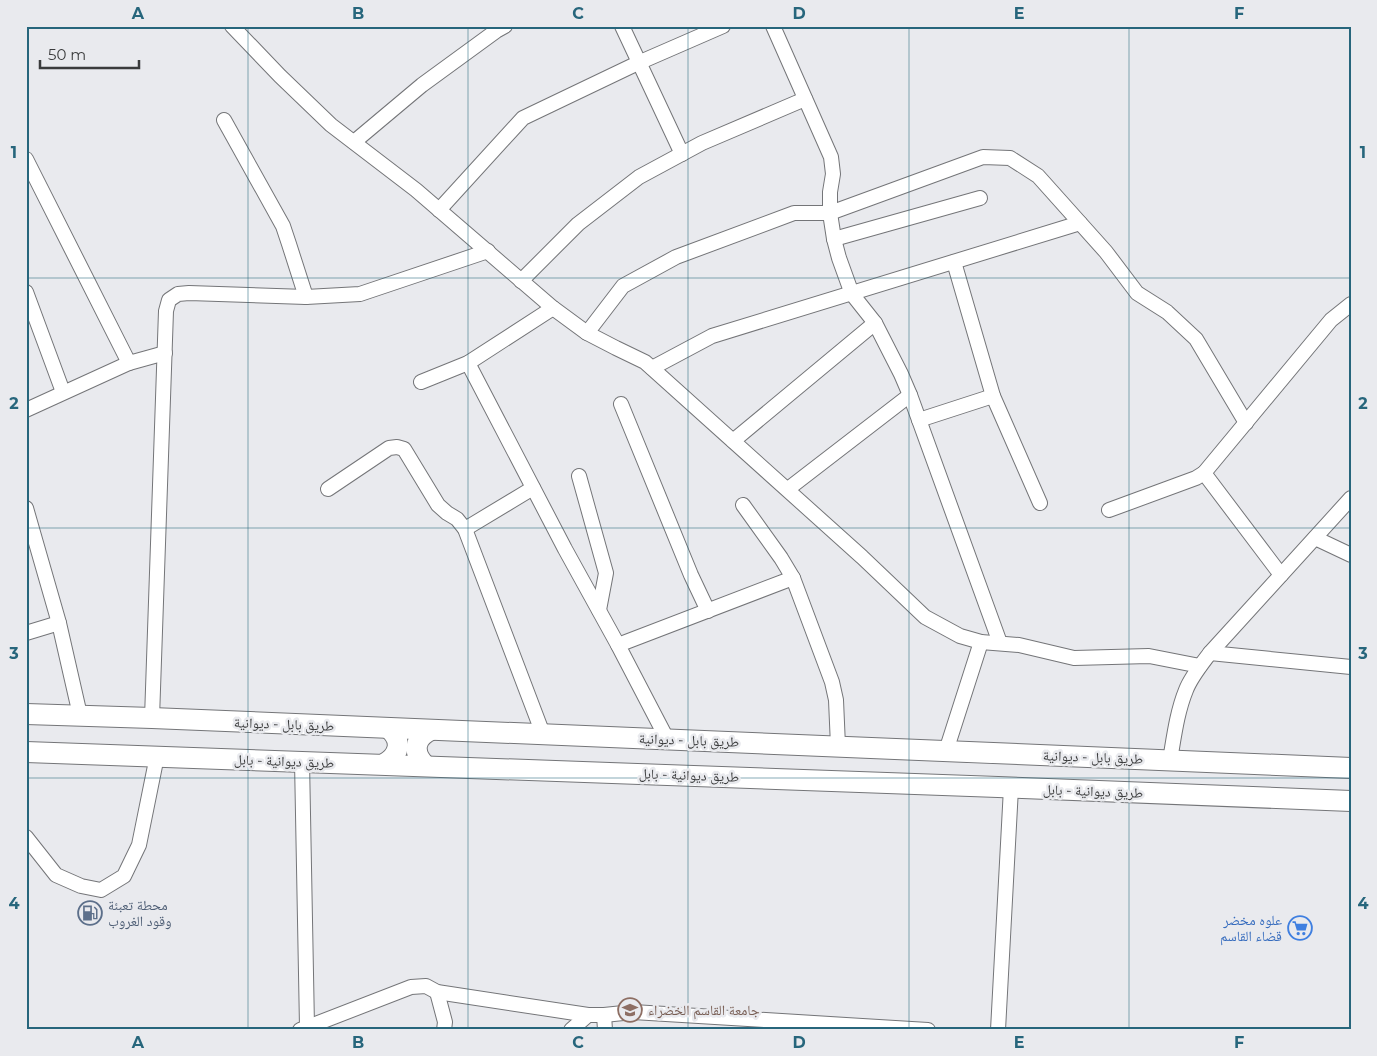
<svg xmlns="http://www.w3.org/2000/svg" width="1377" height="1056" font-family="Montserrat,'Noto Naskh Arabic',sans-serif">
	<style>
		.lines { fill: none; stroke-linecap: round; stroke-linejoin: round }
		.minor-casing { stroke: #747578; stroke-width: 16 }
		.highway-casing { stroke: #747578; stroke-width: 22 }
		.minor { stroke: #fff; stroke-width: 14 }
		.highway { stroke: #fff; stroke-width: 20 }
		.grid { fill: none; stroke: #27667c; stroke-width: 1; stroke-opacity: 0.55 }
		.labels { text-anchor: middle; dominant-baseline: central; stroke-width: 5; stroke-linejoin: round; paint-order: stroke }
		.street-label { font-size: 14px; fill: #3a3b3c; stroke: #e9eaee }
		.service-label { font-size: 14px; fill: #4e5e75; stroke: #e9eaee; text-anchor: start }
		.shop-label { font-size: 14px; fill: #366cbe; stroke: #e9eaee; text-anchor: end }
		.education-label { font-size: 14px; fill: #785e54; stroke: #e9eaee; text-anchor: start }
		.neatline { fill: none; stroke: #27667c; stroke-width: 2 }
		.grid-label { font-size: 16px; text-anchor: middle; font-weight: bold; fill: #27667c }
	</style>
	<rect width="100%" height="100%" fill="#e9eaee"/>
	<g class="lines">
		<g class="minor-casing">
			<g id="minor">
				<polyline points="232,26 280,76 331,125 416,190 553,308 587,333 616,348 645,362 862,557 925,617 960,636 981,642 1019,645 1074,658 1149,656 1200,666"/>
				<polyline points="622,26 682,154"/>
				<polyline points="773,26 831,157 833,174 830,192 830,213 834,239 839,258 852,294 875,323 901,374 910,395 1000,643"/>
				<polyline points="224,120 283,226 289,244 306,297"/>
				<polyline points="354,142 422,85 496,31 505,26"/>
				<polyline points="26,159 129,363"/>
				<polyline points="439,210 523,118 638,63 723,26"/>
				<polyline points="834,239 980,198"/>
				<polyline points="954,262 993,396 1040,503"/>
				<polyline points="521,281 578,224 639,177 702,143 805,99"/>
				<polyline points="26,292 63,392"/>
				<polyline points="587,333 623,286 676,257 794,213 830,213 983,157 1010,158 1038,176 1106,252 1137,293 1167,312 1196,339 1246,423"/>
				<polyline points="468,363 565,549 618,645 667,739"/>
				<polyline points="652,368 712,336 1080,223"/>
				<polyline points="421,382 468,363 553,308"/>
				<polyline points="621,404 691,575 708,611"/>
				<polyline points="26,410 129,363 165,353"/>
				<polyline points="919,420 993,396"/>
				<polyline points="733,441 875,323"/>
				<polyline points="1204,473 1331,320 1351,304"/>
				<polyline points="579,476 606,573 599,610"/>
				<polyline points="328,489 389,448 397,447 404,449 438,505 447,513 457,519 465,529 543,734"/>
				<polyline points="788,489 910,395"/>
				<polyline points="743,505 781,558 793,578 832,682 836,700 838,746"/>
				<polyline points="26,508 59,623 80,715"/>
				<polyline points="1109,510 1196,478 1204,473 1281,575"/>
				<polyline points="465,529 533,488"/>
				<polyline points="1315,538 1351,555"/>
				<polyline points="26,633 59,623"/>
				<polyline points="618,645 793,578"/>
				<polyline points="1210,653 1351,667"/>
				<polyline points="152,718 166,311 169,300 178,294 189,293 306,297 360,294 488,251"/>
				<polyline points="946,751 981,642"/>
				<path d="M1170,760c4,-23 7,-48 16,-70 5,-13 15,-25 24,-37l141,-155"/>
				<polyline points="302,761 307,1027"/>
				<polyline points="26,837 56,875 81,886 101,890 124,876 139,845 157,756"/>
				<polyline points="437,992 445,1022 444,1030"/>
				<polyline points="604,1015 605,1030"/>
				<polyline points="300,1030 411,987 426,986 437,992 588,1015 604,1015 633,1012 928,1030"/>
				<polyline points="571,1030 588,1015"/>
				<polyline points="998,1030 1011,788"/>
			</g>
		</g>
		<g class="highway-casing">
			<g id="highway">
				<polyline points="26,714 152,718 1351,768"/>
				<polyline points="26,752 998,787 1351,801"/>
				<path d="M384,764c16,-9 19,-24 4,-36"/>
				<path d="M426,766c-14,-13 -12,-28 5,-36"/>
			</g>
		</g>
		<use href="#minor" class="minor"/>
		<use href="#highway" class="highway"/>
	</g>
	<path class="grid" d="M248,26v1004M468,26v1004M688,26v1004M909,26v1004M1129,26v1004M26,278h1325M26,528h1325M26,778h1325"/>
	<defs>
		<g id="fuel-ring" transform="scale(1.25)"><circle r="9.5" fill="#e9eaee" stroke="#5c6f8a" stroke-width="1.5"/><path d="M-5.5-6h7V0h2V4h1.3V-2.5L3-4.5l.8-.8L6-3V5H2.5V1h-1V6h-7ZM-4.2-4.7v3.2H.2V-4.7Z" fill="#5c6f8a"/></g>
		<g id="supermarket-ring" transform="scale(1.25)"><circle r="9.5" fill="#e9eaee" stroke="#3f7fe0" stroke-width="1.5"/><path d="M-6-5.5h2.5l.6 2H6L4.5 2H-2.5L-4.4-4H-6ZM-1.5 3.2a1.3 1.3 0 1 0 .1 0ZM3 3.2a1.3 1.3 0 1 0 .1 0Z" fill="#3f7fe0"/></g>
		<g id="university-ring" transform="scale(1.25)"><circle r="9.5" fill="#e9eaee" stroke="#8d6e63" stroke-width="1.5"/><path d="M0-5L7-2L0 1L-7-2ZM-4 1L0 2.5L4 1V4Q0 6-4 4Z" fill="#8d6e63"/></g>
	</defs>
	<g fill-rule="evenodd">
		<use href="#fuel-ring" x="90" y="913"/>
		<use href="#supermarket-ring" x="1300" y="928"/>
		<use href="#university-ring" x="630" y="1010"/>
	</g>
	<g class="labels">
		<g class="street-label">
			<text transform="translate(284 724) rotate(2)">طريق بابل - ديوانية</text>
			<text transform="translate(689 740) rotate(2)">طريق بابل - ديوانية</text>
			<text transform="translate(1093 757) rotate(2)">طريق بابل - ديوانية</text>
			<text transform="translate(284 761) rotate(2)">طريق ديوانية - بابل</text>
			<text transform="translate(689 775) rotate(2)">طريق ديوانية - بابل</text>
			<text transform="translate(1093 791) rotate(2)">طريق ديوانية - بابل</text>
		</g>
		<g class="service-label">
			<text x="108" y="905">محطة تعبئة<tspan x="108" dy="16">وقود الغروب</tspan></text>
		</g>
		<g class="shop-label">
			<text x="1282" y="920">علوه مخضر<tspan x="1282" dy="16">قضاء القاسم</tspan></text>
		</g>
		<g class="education-label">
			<text x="648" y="1010">جامعة القاسم الخضراء</text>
		</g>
	</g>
	<rect width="1377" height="1056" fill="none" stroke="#e9eaee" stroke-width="55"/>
	<path d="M40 60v8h99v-8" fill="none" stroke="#3a3b3c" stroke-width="2.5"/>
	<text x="48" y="60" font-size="15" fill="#3a3b3c" stroke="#e9eaee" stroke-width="4" paint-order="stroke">50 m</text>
	<rect x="28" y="28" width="1322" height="1000" class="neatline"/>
	<g class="grid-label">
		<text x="138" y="19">A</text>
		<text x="358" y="19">B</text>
		<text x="578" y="19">C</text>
		<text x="799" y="19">D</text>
		<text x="1019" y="19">E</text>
		<text x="1239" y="19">F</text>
		<text x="14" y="158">1</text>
		<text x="1363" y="158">1</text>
		<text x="14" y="409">2</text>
		<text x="1363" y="409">2</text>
		<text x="14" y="659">3</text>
		<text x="1363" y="659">3</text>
		<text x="14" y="909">4</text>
		<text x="1363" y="909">4</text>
		<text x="138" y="1048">A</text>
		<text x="358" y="1048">B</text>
		<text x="578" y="1048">C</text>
		<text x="799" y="1048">D</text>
		<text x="1019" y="1048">E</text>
		<text x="1239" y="1048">F</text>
	</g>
</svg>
